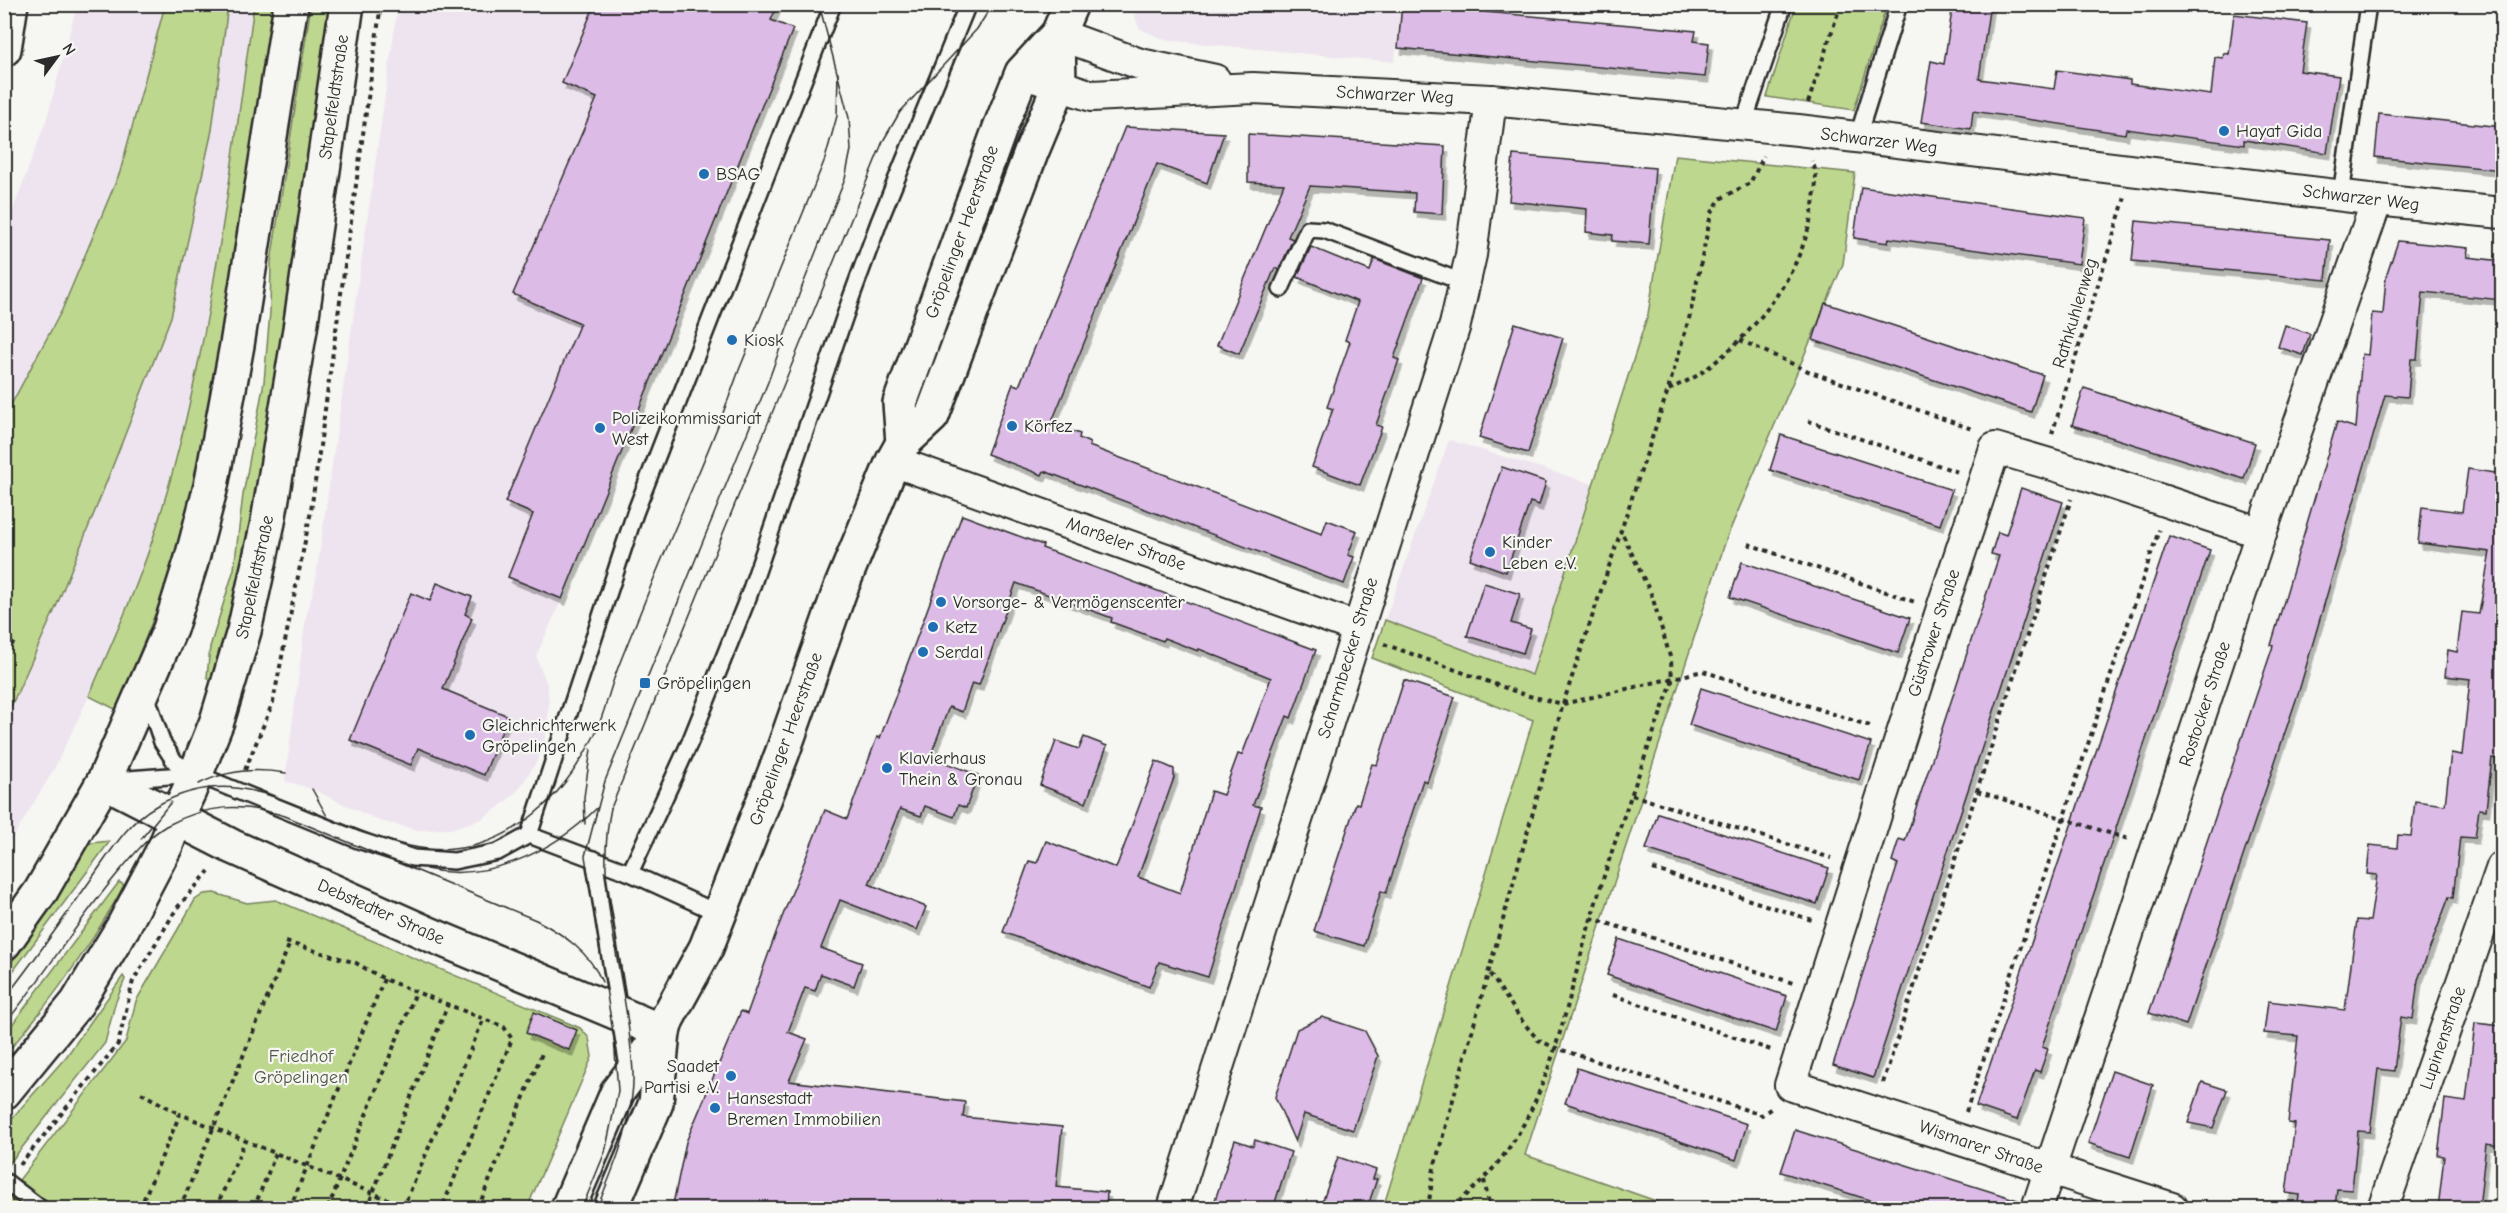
<svg xmlns="http://www.w3.org/2000/svg" width="2507" height="1213" font-family="'Comic Neue',sans-serif">
	<style>
		.built { fill: #eee4ef }
		.green { fill: #bdd78e; stroke: #74815c; stroke-width: 1.5 }
		.building { fill: #dcbbe7; stroke: #2b2b2b; stroke-width: 1.5; filter: url(#shadow) }
		.lines { fill: none; stroke-linecap: round; stroke-linejoin: round }
		.service-casing { stroke: #2b2b2b; stroke-width: 20 }
		.minor-casing { stroke: #2b2b2b; stroke-width: 34 }
		.tertiary-casing { stroke: #2b2b2b; stroke-width: 38 }
		.secondary-casing { stroke: #2b2b2b; stroke-width: 38 }
		.primary-casing { stroke: #2b2b2b; stroke-width: 38 }
		.path { stroke: #2b2b2b; stroke-width: 4; stroke-dasharray: 4.5 4.5; stroke-linecap: butt }
		.service { stroke: #f6f6f2; stroke-width: 15 }
		.minor { stroke: #f6f6f2; stroke-width: 30 }
		.tertiary { stroke: #f6f6f2; stroke-width: 33 }
		.secondary { stroke: #f6f6f2; stroke-width: 33 }
		.primary { stroke: #f6f6f2; stroke-width: 33 }
		.tram { stroke: #2b2b2b; stroke-width: 1.5 }
		.poi-dot { fill: #1f6fb2; stroke: #f6f6f2; stroke-width: 2 }
		.labels { text-anchor: middle; dominant-baseline: central; stroke-width: 4.5; stroke-linejoin: round; paint-order: stroke }
		.street-label { font-size: 18px; fill: #2b2b2b; stroke: #f6f6f2 }
		.poi-label { font-size: 18px; fill: #2b2b2b; stroke: #f6f6f2; text-anchor: start }
		.park-label { font-size: 18px; fill: #505644; stroke: #f6f6f2 }
	</style>
	<defs>
		<filter id="shadow"><feDropShadow dx="3.5" dy="6" stdDeviation="0" flood-color="#0004"/></filter>
	</defs>
	<rect width="100%" height="100%" fill="#f6f6f2"/>
	<filter id="ink" filterUnits="userSpaceOnUse"><feTurbulence type="fractalNoise" baseFrequency=".0167" numOctaves="2"/><feDisplacementMap in="SourceGraphic" scale="12" xChannelSelector="R" yChannelSelector="G"/><feConvolveMatrix kernelMatrix="1 2 1 2 8 2 1 2 1" color-interpolation-filters="sRGB"/></filter>
	<g filter="url(#ink)">
		<g class="built">
			<polygon points="77,5 165,5 120,172 62,310 5,416 4,234 47,118"/>
			<polygon points="228,5 254,5 223,225 194,384 159,518 136,588 89,696 54,769 5,851 5,720 56,607 99,501 171,317 212,130"/>
			<polygon points="398,5 778,5 771,20 793,29 667,341 612,320 508,577 562,599 536,656 547,685 549,701 547,732 537,761 519,789 507,801 482,819 450,829 418,830 380,821 312,789 285,781 306,617 315,584"/>
			<polygon points="1131,5 1404,5 1394,62 1165,40 1139,28"/>
			<polygon points="1449,440 1593,484 1532,676 1385,620"/>
		</g>
		<g class="green">
			<polygon points="165,5 228,5 212,130 171,317 99,501 56,607 5,720 5,416 62,310 120,172"/>
			<path d="M254,5h22l-63,401 -21,91 -29,97 -46,116 -28,-14c25,-58 52,-116 70,-177 51,-167 71,-342 95,-514z"/>
			<polygon points="311,5 337,5 265,487 233,627 212,682 207,677 210,647 234,569 243,495 264,382 270,312 271,262"/>
			<polygon points="1796,5 1887,5 1854,110 1767,97"/>
			<polygon points="1675,155 1855,173 1843,264 1727,537 1525,1155 1676,1208 1383,1208 1533,720 1372,658 1385,620 1532,675 1648,314"/>
			<polygon points="110,841 5,982 5,972 63,886 85,848 92,843"/>
			<path d="M119,882l5,3c-33,61 -74,118 -119,170v-21z"/>
			<polygon points="214,893 247,903 276,900 580,1028 589,1038 592,1057 527,1208 5,1208 5,1205 23,1183 19,1180 126,1041 136,1001 195,900 204,894"/>
			<polygon points="123,976 125,979 115,1004 105,1043 5,1169 5,1126 66,1057"/>
		</g>
		<g class="building">
			<polygon points="595,4 778,4 771,20 793,29 562,599 508,577 533,514 505,502 580,323 513,294 597,98 562,83"/>
			<polygon points="1402,4 1436,4 1486,9 1486,12 1696,31 1694,41 1709,43 1705,77 1398,48"/>
			<polygon points="1953,4 1990,4 1979,79 2054,89 2057,70 2130,80 2130,84 2211,95 2215,57 2223,58 2224,53 2229,54 2234,14 2307,23 2300,71 2339,76 2327,153 2244,140 2244,145 2126,129 2125,134 1973,111 1971,129 1921,122 1931,61 1944,64"/>
			<polygon points="2379,114 2502,127 2502,170 2375,157"/>
			<polygon points="1125,127 1224,133 1207,183 1157,164 1051,424 1080,434 1079,438 1090,443 1089,446 1322,534 1327,520 1357,531 1348,555 1354,557 1344,584 1044,471 1042,475 987,454 1013,384 1019,386"/>
			<polygon points="1248,134 1445,146 1442,214 1414,212 1415,193 1310,186 1288,237 1293,239 1279,270 1275,268 1239,354 1217,345 1284,184 1248,182"/>
			<polygon points="1513,155 1655,168 1649,244 1612,241 1613,235 1586,232 1587,209 1509,201"/>
			<polygon points="1861,187 2085,218 2079,264 1889,238 1888,243 1854,238"/>
			<polygon points="2136,221 2330,240 2326,280 2132,261"/>
			<polygon points="2398,241 2468,248 2467,257 2502,261 2502,300 2423,292 2417,359 2411,359 2408,397 2385,395 2299,691 2186,1025 2149,1013 2273,646 2271,645 2337,422 2356,428 2362,354 2368,355 2372,313 2383,314 2386,277"/>
			<polygon points="1311,247 1370,271 1374,259 1423,278 1394,358 1399,360 1376,425 1382,427 1360,485 1312,467 1333,409 1327,407 1350,342 1345,340 1358,302 1297,277"/>
			<polygon points="1825,303 2043,375 2031,412 1813,340"/>
			<polygon points="1515,323 1563,338 1528,453 1479,438"/>
			<polygon points="2285,325 2310,334 2303,355 2278,347"/>
			<polygon points="2084,388 2255,443 2244,479 2072,425"/>
			<polygon points="1781,435 1952,490 1940,525 1770,470"/>
			<polygon points="1502,467 1546,482 1539,505 1530,502 1506,572 1470,559"/>
			<polygon points="2468,469 2502,474 2502,760 2492,758 2486,810 2479,809 2475,838 2460,837 2453,898 2449,897 2418,980 2413,1019 2401,1017 2394,1071 2378,1069 2370,1132 2358,1131 2352,1190 2337,1189 2335,1209 2297,1209 2299,1195 2286,1193 2295,1124 2288,1123 2298,1036 2264,1033 2268,1001 2345,1010 2357,920 2370,921 2377,875 2367,874 2370,845 2397,848 2398,835 2411,836 2415,801 2445,805 2451,753 2462,755 2470,679 2445,676 2448,650 2457,652 2462,612 2479,614 2490,552 2418,543 2422,507 2462,512"/>
			<polygon points="2021,488 2063,502 1873,1078 1833,1065 1898,864 1892,861 1899,839 1905,841 1999,556 1991,554 1998,532 2006,535"/>
			<polygon points="962,515 1043,545 1042,548 1067,557 1316,650 1291,718 1287,716 1253,805 1261,807 1208,977 1159,962 1149,987 1003,932 1029,861 1037,863 1046,841 1116,868 1156,761 1174,769 1174,778 1138,877 1180,893 1211,791 1223,795 1238,754 1242,755 1271,678 1199,649 1198,651 1164,638 1163,641 1111,622 1112,618 1016,583 979,685 972,683 962,712 949,707 930,757 978,775 966,808 958,805 954,817 925,806 921,816 900,809 869,884 926,907 917,930 840,900 821,948 862,963 854,986 821,974 815,991 805,988 788,1032 807,1039 789,1081 965,1102 963,1117 1062,1127 1056,1187 1107,1192 1106,1209 756,1209 714,1204 713,1209 672,1209 686,1142 741,1011 747,1014 777,930 825,810 847,819 877,737 880,738"/>
			<polygon points="2169,536 2210,550 2042,1047 2048,1049 2040,1072 2035,1070 2017,1120 1976,1106"/>
			<polygon points="1742,562 1910,618 1898,653 1730,597"/>
			<polygon points="437,583 472,597 465,614 472,618 443,689 508,716 484,775 418,748 411,765 350,740 411,593 430,601"/>
			<polygon points="1484,583 1520,594 1511,623 1531,629 1523,653 1467,636"/>
			<polygon points="1404,680 1455,697 1427,782 1423,780 1386,893 1381,891 1364,946 1314,931 1356,803 1359,804 1372,764 1377,765"/>
			<polygon points="1701,688 1871,743 1859,780 1689,725"/>
			<polygon points="1084,737 1107,746 1086,803 1040,785 1056,741 1079,749"/>
			<polygon points="1658,813 1829,868 1817,904 1646,849"/>
			<polygon points="1619,939 1787,996 1776,1032 1607,975"/>
			<polygon points="534,1012 577,1030 569,1050 526,1033"/>
			<polygon points="1322,1017 1365,1031 1378,1056 1353,1130 1304,1114 1295,1142 1275,1097 1297,1029"/>
			<polygon points="2475,1023 2502,1026 2502,1118 2499,1146 2486,1144 2479,1209 2438,1209 2444,1156 2438,1155 2445,1099 2466,1102"/>
			<polygon points="1577,1068 1747,1124 1736,1160 1565,1103"/>
			<polygon points="2112,1071 2153,1085 2130,1157 2088,1143"/>
			<polygon points="2202,1082 2227,1090 2213,1128 2188,1123"/>
			<polygon points="1795,1130 2021,1201 2020,1209 1898,1209 1781,1172"/>
			<polygon points="1235,1140 1253,1146 1255,1140 1291,1152 1273,1209 1212,1209"/>
			<polygon points="1338,1157 1376,1170 1373,1179 1377,1179 1367,1209 1320,1209"/>
		</g>
		<g class="lines">
			<g class="service-casing">
				<g id="service">
					<polyline points="1743,125 1784,4"/>
					<polyline points="1857,139 1899,4"/>
					<polyline points="2341,195 2368,4"/>
					<polyline points="1281,289 1308,229 1324,230 1465,283"/>
					<polyline points="146,694 162,742 175,762 196,774 358,840 413,858 454,861 498,852 529,835 635,513 833,4"/>
					<polyline points="115,780 196,774"/>
					<polyline points="529,835 630,873 720,914"/>
					<polyline points="594,859 629,1073"/>
					<polyline points="630,873 690,742 749,595 851,298 879,222 968,4"/>
					<polyline points="4,1184 6,1182 40,1208"/>
				</g>
			</g>
			<g class="minor-casing">
				<g id="minor">
					<polyline points="1058,34 1140,64 1215,80"/>
					<polyline points="1022,73 1092,96 1253,88 1491,100 1798,130 2377,200 2502,213"/>
					<polyline points="893,461 1358,628"/>
					<polyline points="1173,1208 1455,325 1471,255 1491,100"/>
					<polyline points="2037,1208 2261,533 2377,200"/>
					<polyline points="2172,1208 1790,1085 1941,611 1995,448 2080,473 2261,533"/>
					<polyline points="2383,1208 2502,867"/>
				</g>
			</g>
			<g class="tertiary-casing">
				<g id="tertiary">
					<polyline points="4,49 11,4"/>
					<polyline points="104,781 231,846 429,934 663,1032"/>
				</g>
			</g>
			<g class="secondary-casing">
				<g id="secondary">
					<polyline points="903,443 900,403 1000,128 1022,73 1058,34 1071,4"/>
					<polyline points="568,1208 618,1091 663,1032"/>
					<polyline points="611,1208 656,1103 663,1032 667,1019 706,948 782,754 840,590 893,461 903,443 932,416 1031,153 1059,86 1058,34"/>
				</g>
			</g>
			<g class="primary-casing">
				<g id="primary">
					<polyline points="4,943 41,891 104,781 170,629 191,562 211,486 237,345 291,4"/>
					<polyline points="4,1092 77,1003 123,927 166,845 176,818 189,791 217,721 244,631 268,522 300,329 347,4"/>
				</g>
			</g>
			<g class="path">
				<polyline points="1808,103 1841,4"/>
				<polyline points="1740,340 1808,371 1972,429"/>
				<path d="M1669,390c10,-6 22,-10 32,-17 54,-39 103,-101 112,-167 2,-17 6,-30 -1,-45"/>
				<polyline points="1808,421 1958,472"/>
				<polyline points="2052,434 2125,197"/>
				<polyline points="1748,544 1915,602"/>
				<polyline points="4,636 14,645"/>
				<polyline points="1384,644 1525,695 1563,704 1703,671 1873,727"/>
				<polyline points="245,770 273,702 311,511 381,4"/>
				<polyline points="1977,791 2128,839"/>
				<polyline points="1632,795 1831,858"/>
				<polyline points="1653,869 1812,920"/>
				<polyline points="1591,918 1793,983"/>
				<polyline points="286,942 356,963 384,979 504,1027 512,1039 442,1208"/>
				<polyline points="1490,974 1523,1022 1538,1040 1556,1048 1762,1115 1773,1107"/>
				<polyline points="1613,995 1771,1050"/>
				<polyline points="1883,1083 2071,499"/>
				<polyline points="141,1093 180,1114"/>
				<polyline points="1966,1112 2159,530"/>
				<polyline points="20,1165 118,1044 133,981 177,908 209,871"/>
				<polyline points="1484,1180 1490,1208"/>
				<polyline points="140,1208 180,1114 409,1208"/>
				<polyline points="180,1208 290,943"/>
				<polyline points="216,1208 245,1141"/>
				<polyline points="254,1208 276,1153"/>
				<polyline points="290,1208 384,979"/>
				<polyline points="328,1208 416,992"/>
				<polyline points="367,1208 448,1004"/>
				<polyline points="403,1208 484,1018"/>
				<polyline points="478,1208 543,1051"/>
				<polyline points="1428,1208 1434,1168 1563,704 1668,390 1690,315 1711,214 1720,199 1750,183 1764,156"/>
				<path d="M1452,1208c17,-15 34,-30 48,-48 52,-65 68,-164 91,-241 23,-80 53,-159 81,-237l-1,-22 -19,-64 -31,-65"/>
			</g>
			<use href="#service" class="service"/>
			<use href="#minor" class="minor"/>
			<use href="#tertiary" class="tertiary"/>
			<use href="#secondary" class="secondary"/>
			<use href="#primary" class="primary"/>
			<g class="tram">
				<path d="M199,784c27,-14 57,-16 87,-11"/>
				<polyline points="312,789 328,818"/>
				<polyline points="585,824 584,797 591,749"/>
				<polyline points="141,839 171,802"/>
				<path d="M426,869c62,14 128,-18 171,-61"/>
				<path d="M4,999c31,-39 59,-80 88,-121 18,-25 35,-56 64,-72 71,-39 117,-9 185,17 28,11 56,23 87,26 76,7 133,-48 165,-111 11,-21 15,-44 23,-65 10,-27 22,-54 32,-80 30,-75 65,-148 91,-223l86,-211 12,-43 1,-43"/>
				<path d="M4,1025c42,-51 76,-108 119,-158 12,-14 26,-31 43,-41 41,-22 75,-23 119,-10l251,104c27,14 54,32 66,62"/>
				<polyline points="582,1208 605,1152 618,1091 614,1039 585,856 605,781 768,382 800,292 845,179 851,150 849,118 819,4"/>
				<path d="M597,1208c15,-36 31,-73 35,-113 3,-21 -1,-43 -3,-64 -9,-74 -34,-148 -18,-223l272,-667 17,-29 77,-83 16,-25"/>
			</g>
		</g>
	</g>
	<g class="poi-dot">
		<circle cx="2224" cy="131" r="6"/>
		<circle cx="704" cy="174" r="6"/>
		<circle cx="732" cy="340" r="6"/>
		<circle cx="1012" cy="426" r="6"/>
		<circle cx="600" cy="428" r="6"/>
		<circle cx="1490" cy="552" r="6"/>
		<circle cx="941" cy="602" r="6"/>
		<circle cx="933" cy="627" r="6"/>
		<circle cx="923" cy="652" r="6"/>
		<rect x="639" y="677" width="12" height="12" rx="3"/>
		<circle cx="470" cy="735" r="6"/>
		<circle cx="887" cy="768" r="6"/>
		<circle cx="731" cy="1076" r="6"/>
		<circle cx="715" cy="1108" r="6"/>
	</g>
	<g class="labels">
		<g class="street-label">
			<text transform="translate(1395 95) rotate(3)">Schwarzer Weg</text>
			<text transform="translate(334 97) rotate(-82)">Stapelfeldtstraße</text>
			<text transform="translate(1879 141) rotate(7)">Schwarzer Weg</text>
			<text transform="translate(2361 198) rotate(7)">Schwarzer Weg</text>
			<text transform="translate(962 232) rotate(-70)">Gröpelinger Heerstraße</text>
			<text transform="translate(2075 313) rotate(-73)">Rathkuhlenweg</text>
			<text transform="translate(1126 544) rotate(20)">Marßeler Straße</text>
			<text transform="translate(255 577) rotate(-78)">Stapelfeldtstraße</text>
			<text transform="translate(1934 633) rotate(-72)">Güstrower Straße</text>
			<text transform="translate(1348 658) rotate(-73)">Scharmbecker Straße</text>
			<text transform="translate(2205 704) rotate(-72)">Rostocker Straße</text>
			<text transform="translate(786 739) rotate(-70)">Gröpelinger Heerstraße</text>
			<text transform="translate(381 912) rotate(24)">Debstedter Straße</text>
			<text transform="translate(2443 1038) rotate(-71)">Lupinenstraße</text>
			<text transform="translate(1981 1147) rotate(19)">Wismarer Straße</text>
		</g>
		<g class="poi-label">
			<text x="2236" y="131">Hayat Gida</text>
			<text x="716" y="174">BSAG</text>
			<text x="744" y="340">Kiosk</text>
			<text x="612" y="418">Polizeikommissariat<tspan x="612" dy="21">West</tspan></text>
			<text x="1024" y="426">Körfez</text>
			<text x="1502" y="542">Kinder<tspan x="1502" dy="21">Leben e.V.</tspan></text>
			<text x="953" y="602">Vorsorge- &amp; Vermögenscenter</text>
			<text x="945" y="627">Ketz</text>
			<text x="935" y="652">Serdal</text>
			<text x="657" y="683">Gröpelingen</text>
			<text x="482" y="725">Gleichrichterwerk<tspan x="482" dy="21">Gröpelingen</tspan></text>
			<text x="899" y="758">Klavierhaus<tspan x="899" dy="21">Thein &amp; Gronau</tspan></text>
			<text x="719" y="1066" text-anchor="end">Saadet<tspan x="719" dy="21">Partisi e.V.</tspan></text>
			<text x="727" y="1098">Hansestadt<tspan x="727" dy="21">Bremen Immobilien</tspan></text>
		</g>
		<g class="park-label">
			<text x="301" y="1056">Friedhof<tspan x="301" dy="21">Gröpelingen</tspan></text>
		</g>
	</g>
	<rect width="2507" height="1213" fill="none" stroke="#f6f6f2" stroke-width="24"/>
	<rect x="12" y="12" width="2483" height="1189" fill="none" stroke="#2b2b2b" stroke-width="2" filter="url(#ink)"/>
	<g transform="translate(57 57) rotate(57)" stroke="#f6f6f2" stroke-width="4.5" paint-order="stroke">
	<path d="M0-4.5L10 22L0 15L-10 22Z" fill="#2b2b2b"/>
	<text y="-9" font-size="16" font-weight="bold" text-anchor="middle" fill="#2b2b2b">N</text>
	</g>
</svg>
